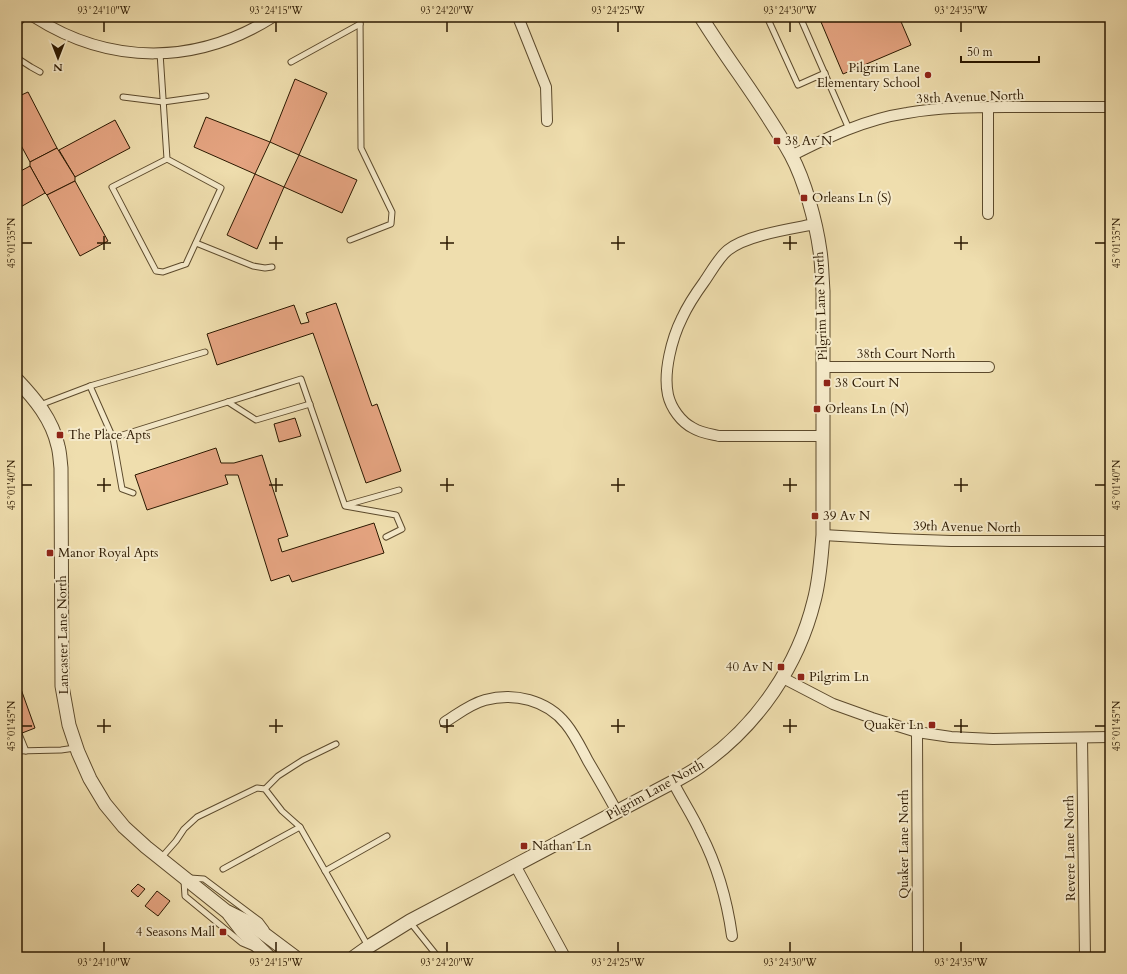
<svg xmlns="http://www.w3.org/2000/svg" width="1127" height="974" font-family="Cardo,serif">
	<style>
		.building { fill: #e5a481; stroke: #2b1800 }
		.lines { fill: none; stroke-linecap: round; stroke-linejoin: round }
		.service-casing { stroke: #5c4a2c; stroke-width: 7 }
		.minor-casing { stroke: #5c4a2c; stroke-width: 12 }
		.tertiary-casing { stroke: #5c4a2c; stroke-width: 15 }
		.service { stroke: #f5eaca; stroke-width: 5 }
		.minor { stroke: #f5eaca; stroke-width: 10 }
		.tertiary { stroke: #f5eaca; stroke-width: 13 }
		.ticks { fill: none; stroke: #2b1800; stroke-width: 1.5 }
		.poi-dot { fill: #8f2418; stroke: #f5eaca; stroke-width: 1.5 }
		.labels { text-anchor: middle; dominant-baseline: central; stroke-width: 4; stroke-linejoin: round; paint-order: stroke }
		.poi-label { font-size: 13px; fill: #2b1800; stroke: #f5eaca; text-anchor: start }
		.street-label { font-size: 13px; fill: #2b1800; stroke: #f5eaca }
		.neatline { fill: none; stroke: #2b1800; stroke-width: 1.5 }
		.ticks-label { font-size: 10px; text-anchor: middle; fill: #2b1800 }
	</style>
	<rect width="100%" height="100%" fill="#efdeae"/>
	<filter id="stains"><feTurbulence type="fractalNoise" baseFrequency=".005" numOctaves="4"/><feColorMatrix values="0 0 0 0 .2 0 0 0 0 .09 0 0 0 0 .02 0 0 0 .5 -.17"/></filter>
	<radialGradient id="worn" r=".72"><stop offset=".6" stop-color="#630" stop-opacity="0"/><stop offset="1" stop-color="#630" stop-opacity=".3"/></radialGradient>
	<g class="building">
		<polygon points="832,17 899,17 911,45 843,74 821,22"/>
		<polygon points="295,79 327,93 299,155 270,142"/>
		<polygon points="28,92 57,148 30,162 17,138 17,97"/>
		<polygon points="206,117 270,142 255,174 194,147"/>
		<polygon points="115,120 130,148 75,177 59,150"/>
		<polygon points="57,148 75,177 75,181 47,195 45,193 30,166 30,162"/>
		<polygon points="299,155 357,180 342,213 284,187"/>
		<polygon points="30,166 45,193 17,209 17,173"/>
		<polygon points="255,174 284,187 257,249 227,235"/>
		<polygon points="75,181 108,241 80,256 47,195"/>
		<polygon points="336,303 372,406 377,404 401,471 366,483 313,333 217,365 207,334 294,305 301,324 309,322 306,313"/>
		<polygon points="295,418 301,436 279,442 274,424"/>
		<polygon points="216,448 221,463 234,463 262,455 288,536 278,539 282,552 374,523 384,553 292,582 289,575 271,581 238,475 225,475 228,484 147,510 135,475"/>
		<polygon points="17,678 35,728 17,735"/>
		<polygon points="138,884 145,889 138,897 131,891"/>
		<polygon points="157,891 170,901 158,916 145,906"/>
	</g>
	<g class="lines">
		<g class="service-casing">
			<g id="service">
				<polyline points="767,17 798,85 825,73"/>
				<polyline points="800,17 849,129"/>
				<polyline points="160,53 167,159 112,187 156,271 163,272 186,264 221,188 167,159"/>
				<polyline points="17,58 31,67 40,72"/>
				<polyline points="291,62 360,24"/>
				<polyline points="123,97 163,102 206,96"/>
				<polyline points="350,240 391,224 392,212 361,148 360,17"/>
				<polyline points="196,243 253,266 265,268 272,267"/>
				<polyline points="90,386 113,438 122,489 133,493"/>
				<polyline points="228,402 256,420 310,404"/>
				<polyline points="40,405 90,386 205,352"/>
				<polyline points="113,438 301,379 345,506 396,515 402,529 386,537"/>
				<polyline points="346,505 399,490"/>
				<polyline points="19,734 26,751"/>
				<polyline points="17,751 61,750 75,748"/>
				<polyline points="265,789 278,776 303,760 336,744"/>
				<polyline points="161,858 176,841 184,829 197,817 257,788 265,789 282,811 300,827 368,946"/>
				<polyline points="223,869 300,827"/>
				<polyline points="325,871 387,836"/>
				<polyline points="190,878 204,879 260,921 266,929"/>
				<polyline points="184,881 185,896 242,943 254,948"/>
				<polyline points="410,922 438,957"/>
			</g>
		</g>
		<g class="minor-casing">
			<g id="minor">
				<path d="M34,17c77,49 163,48 239,0"/>
				<polyline points="518,17 546,87 547,121"/>
				<path d="M791,156c37,-19 75,-37 116,-43 33,-6 67,-6 100,-6 34,0 69,0 103,0"/>
				<polyline points="988,214 988,107"/>
				<path d="M815,224c-25,5 -68,11 -87,26 -9,7 -17,22 -24,32 -8,11 -16,23 -22,36 -10,20 -19,54 -14,77 3,13 13,27 25,33 8,5 17,6 26,8h104"/>
				<polyline points="823,367 989,367"/>
				<polyline points="823,535 894,539 951,541 1110,541"/>
				<polyline points="783,678 833,704 872,718 917,732 951,737 993,739 1110,737"/>
				<path d="M445,722c13,-8 25,-18 40,-22 29,-8 62,0 81,24 9,11 15,24 22,37 10,17 20,34 29,51"/>
				<polyline points="917,732 918,957"/>
				<polyline points="1082,738 1085,957"/>
				<path d="M673,782c9,18 20,34 28,52 17,33 26,66 31,102"/>
				<polyline points="515,865 565,957"/>
			</g>
		</g>
		<g class="tertiary-casing">
			<g id="tertiary">
				<polyline points="17,19 19,17"/>
				<path d="M17,380c18,19 35,39 41,66 2,7 2,14 3,22l1,218 7,39 9,27 12,27 15,25 19,23 22,20 80,64 22,11 47,35"/>
				<polyline points="229,914 242,931 269,957"/>
				<path d="M354,957l14,-10 42,-26 263,-139c11,-6 22,-11 31,-19 54,-39 94,-97 110,-162 6,-22 7,-44 9,-66v-244c-1,-13 -1,-27 -3,-40 -4,-29 -15,-70 -29,-96 -26,-48 -61,-91 -90,-138"/>
			</g>
		</g>
		<use href="#service" class="service"/>
		<use href="#minor" class="minor"/>
		<use href="#tertiary" class="tertiary"/>
	</g>
	<path class="ticks" d="M104,22v10M276,22v10M447,22v10M618,22v10M790,22v10M961,22v10M104,236v14M276,236v14M447,236v14M618,236v14M790,236v14M961,236v14M22,243h10M97,243h14M269,243h14M440,243h14M611,243h14M783,243h14M954,243h14M1095,243h10M104,478v14M276,478v14M447,478v14M618,478v14M790,478v14M961,478v14M22,485h10M97,485h14M269,485h14M440,485h14M611,485h14M783,485h14M954,485h14M1095,485h10M104,719v14M276,719v14M447,719v14M618,719v14M790,719v14M961,719v14M22,726h10M97,726h14M269,726h14M440,726h14M611,726h14M783,726h14M954,726h14M1095,726h10M104,942v10M276,942v10M447,942v10M618,942v10M790,942v10M961,942v10"/>
	<g class="poi-dot">
		<circle cx="928" cy="75" r="4"/>
		<rect x="773" y="137" width="8" height="8" rx="2"/>
		<rect x="800" y="194" width="8" height="8" rx="2"/>
		<rect x="823" y="379" width="8" height="8" rx="2"/>
		<rect x="813" y="405" width="8" height="8" rx="2"/>
		<rect x="56" y="431" width="8" height="8" rx="2"/>
		<rect x="811" y="512" width="8" height="8" rx="2"/>
		<rect x="46" y="549" width="8" height="8" rx="2"/>
		<rect x="777" y="663" width="8" height="8" rx="2"/>
		<rect x="797" y="673" width="8" height="8" rx="2"/>
		<rect x="928" y="721" width="8" height="8" rx="2"/>
		<rect x="520" y="842" width="8" height="8" rx="2"/>
		<rect x="219" y="928" width="8" height="8" rx="2"/>
	</g>
	<g class="labels">
		<g class="poi-label">
			<text x="920" y="68" text-anchor="end">Pilgrim Lane<tspan x="920" dy="15">Elementary School</tspan></text>
			<text x="785" y="141">38 Av N</text>
			<text x="812" y="198">Orleans Ln (S)</text>
			<text x="835" y="383">38 Court N</text>
			<text x="825" y="409">Orleans Ln (N)</text>
			<text x="68" y="435">The Place Apts</text>
			<text x="823" y="516">39 Av N</text>
			<text x="58" y="553">Manor Royal Apts</text>
			<text x="773" y="667" text-anchor="end">40 Av N</text>
			<text x="809" y="677">Pilgrim Ln</text>
			<text x="924" y="725" text-anchor="end">Quaker Ln</text>
			<text x="532" y="846">Nathan Ln</text>
			<text x="215" y="932" text-anchor="end">4 Seasons Mall</text>
		</g>
		<g class="street-label">
			<text transform="translate(970 97) rotate(-2)">38th Avenue North</text>
			<text transform="translate(821 306) rotate(-92)">Pilgrim Lane North</text>
			<text x="906" y="354">38th Court North</text>
			<text transform="translate(967 527) rotate(1)">39th Avenue North</text>
			<text transform="translate(63 635) rotate(-91)">Lancaster Lane North</text>
			<text transform="translate(655 790) rotate(-29)">Pilgrim Lane North</text>
			<text transform="translate(904 844) rotate(-90)">Quaker Lane North</text>
			<text transform="translate(1070 848) rotate(-91)">Revere Lane North</text>
		</g>
	</g>
	<rect width="1127" height="974" fill="none" stroke="#efdeae" stroke-width="44"/>
	<g transform="translate(58 58) rotate(180)" stroke="#f5eaca" stroke-width="3" paint-order="stroke">
	<path d="M0-3L7 15L0 10L-7 15Z" fill="#2b1800"/>
	<text y="-6" font-size="11" font-weight="bold" text-anchor="middle" fill="#2b1800">N</text>
	</g>
	<path d="M961 56v6h78v-6" fill="none" stroke="#2b1800" stroke-width="2"/>
	<text x="967" y="56" font-size="12" fill="#2b1800" stroke="#f5eaca" stroke-width="3" paint-order="stroke">50 m</text>
	<rect x="22" y="22" width="1083" height="930" class="neatline"/>
	<g class="ticks-label">
		<text x="104" y="14">93°24'10"W</text>
		<text x="276" y="14">93°24'15"W</text>
		<text x="447" y="14">93°24'20"W</text>
		<text x="618" y="14">93°24'25"W</text>
		<text x="790" y="14">93°24'30"W</text>
		<text x="961" y="14">93°24'35"W</text>
		<text transform="translate(1116 243) rotate(-90)" y="4">45°01'35"N</text>
		<text transform="translate(11 243) rotate(-90)" y="4">45°01'35"N</text>
		<text transform="translate(1116 485) rotate(-90)" y="4">45°01'40"N</text>
		<text transform="translate(11 485) rotate(-90)" y="4">45°01'40"N</text>
		<text transform="translate(1116 726) rotate(-90)" y="4">45°01'45"N</text>
		<text transform="translate(11 726) rotate(-90)" y="4">45°01'45"N</text>
		<text x="104" y="966">93°24'10"W</text>
		<text x="276" y="966">93°24'15"W</text>
		<text x="447" y="966">93°24'20"W</text>
		<text x="618" y="966">93°24'25"W</text>
		<text x="790" y="966">93°24'30"W</text>
		<text x="961" y="966">93°24'35"W</text>
	</g>
	<rect width="100%" height="100%" filter="url(#stains)"/>
	<rect width="100%" height="100%" fill="url(#worn)"/>
</svg>
